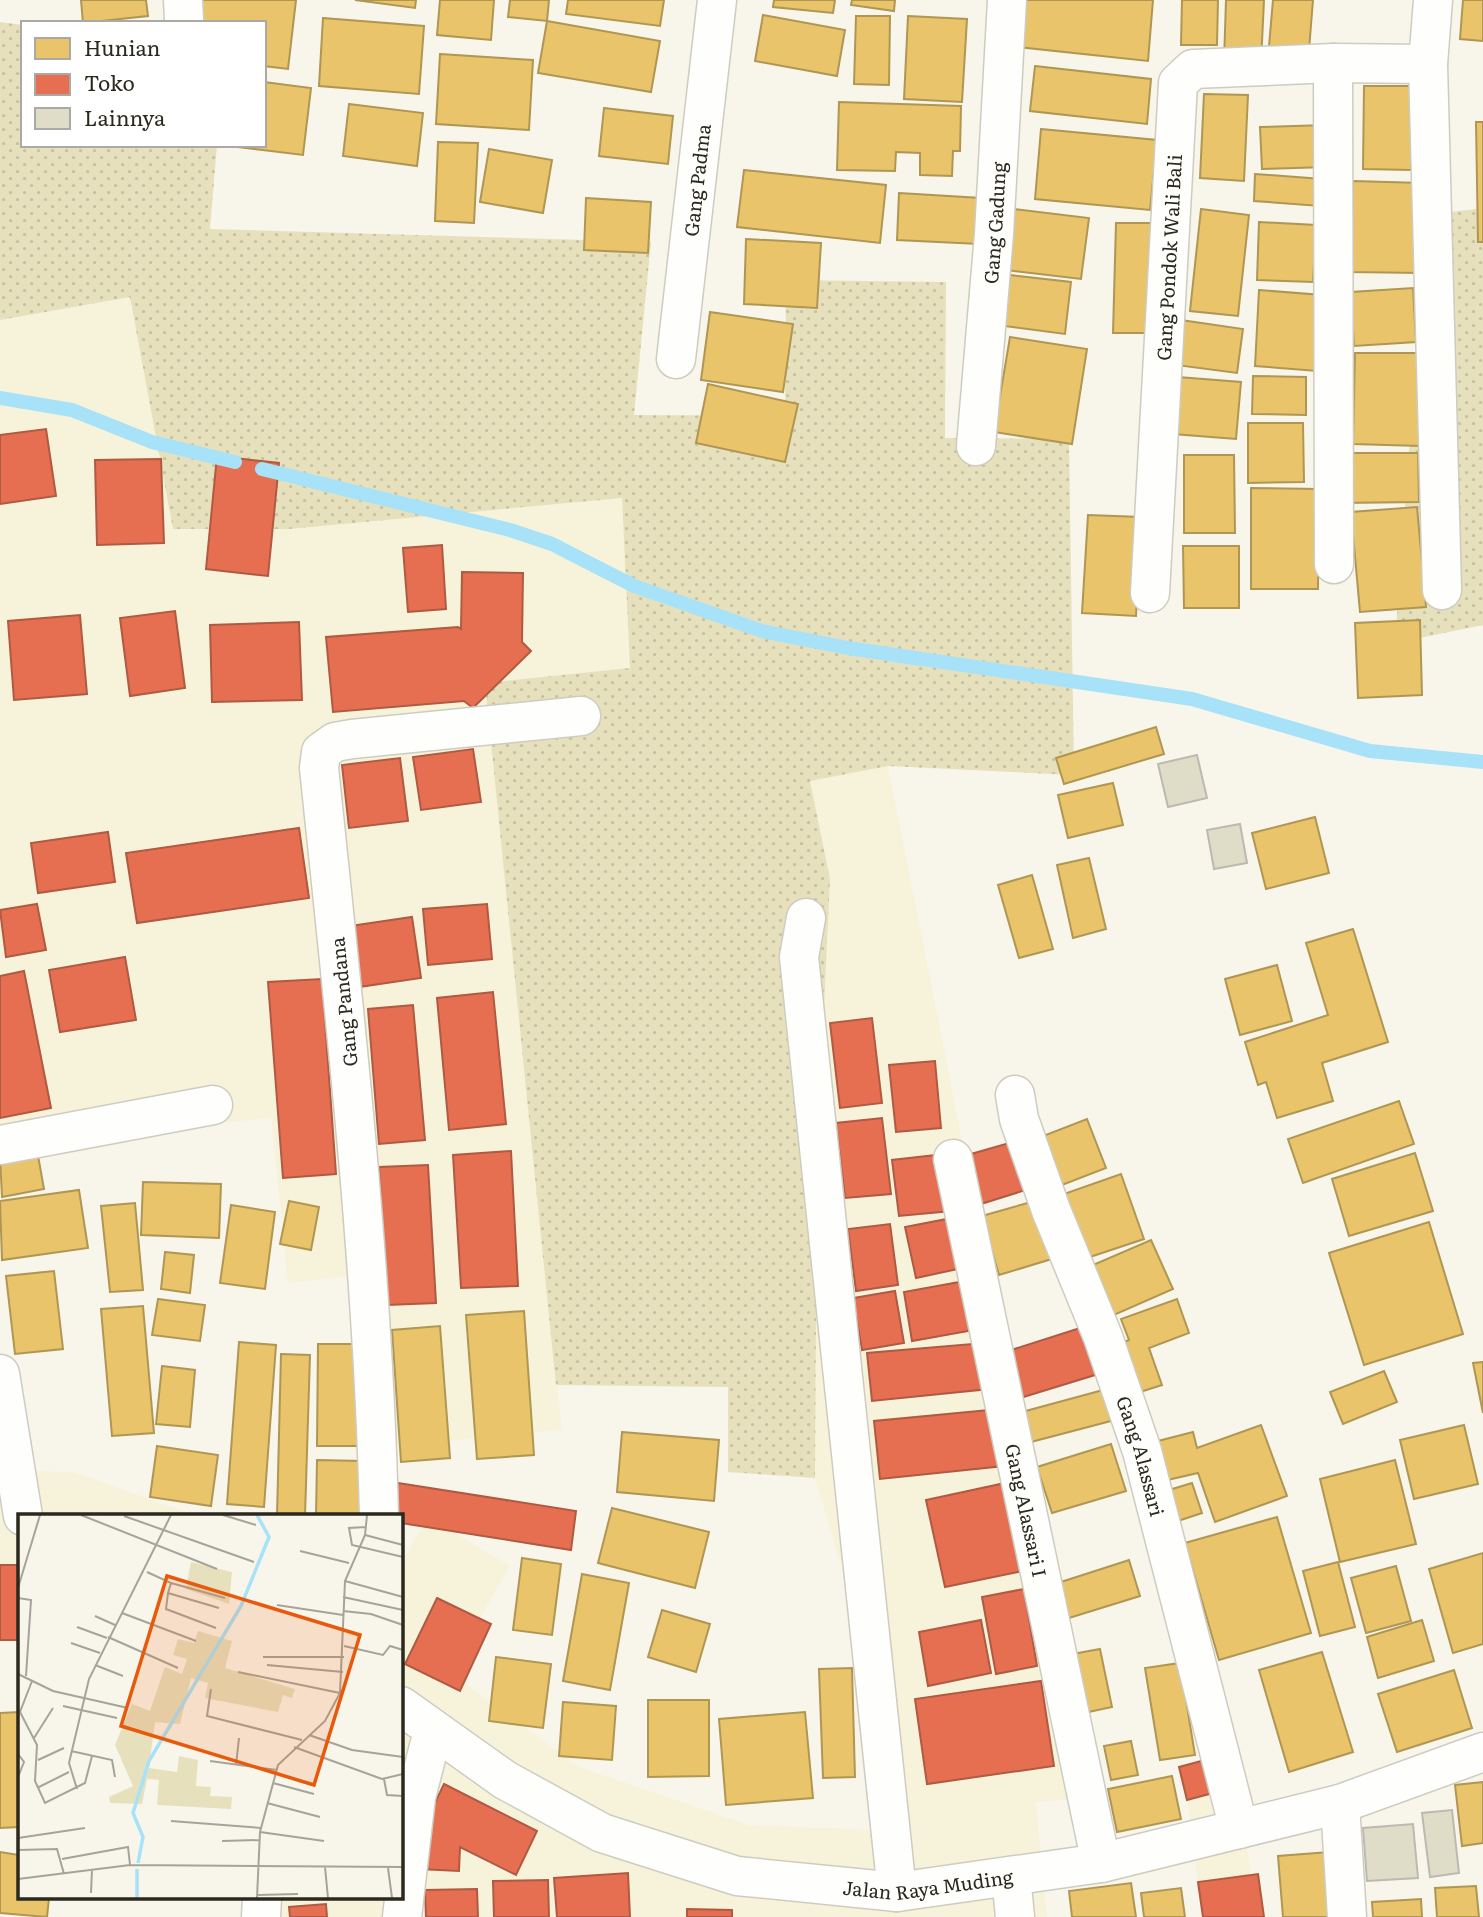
<svg xmlns="http://www.w3.org/2000/svg" width="1483" height="1917" font-family="Literata,serif">
	<style>
		.built { fill: #f7f3da }
		.grass { fill: url(#grass-dots) }
		.homes { fill: #e9c46a; stroke: #b09653; stroke-width: 2 }
		.shops { fill: #e76f51; stroke: #af5a42; stroke-width: 2 }
		.lines { fill: none; stroke-linecap: round; stroke-linejoin: round }
		.stream { stroke: #a7e2f8; stroke-width: 14 }
		.building { fill: #dfdcc7; stroke: #bcbab0; stroke-width: 2 }
		.minor-casing { stroke: #ceccc1; stroke-width: 41 }
		.minor { stroke: #fefefc; stroke-width: 38 }
		.labels { text-anchor: middle; dominant-baseline: central; stroke-width: 7; stroke-linejoin: round; paint-order: stroke }
		.street-label { font-size: 19px; fill: #2b291e; stroke: #fff }
		.inset-river { fill: none; stroke: #a7e2f8; stroke-width: 3.5 }
		.inset-road { fill: none; stroke: #a6a498; stroke-width: 2 }
		.view { fill: #e8590c; fill-opacity: 0.15; stroke: #e8590c; stroke-width: 3.5 }
		.inset-edge { fill: none; stroke: #2b291e; stroke-width: 3.5 }
	</style>
	<defs>
		<pattern id="grass-dots" width="8" height="8" patternUnits="userSpaceOnUse" patternTransform="scale(1.75)"><rect width="8" height="8" fill="#e6e1bc"/><path d="M2 2h.1M6 6h.1" fill="none" stroke="#c5c1a1" stroke-width="1.8" stroke-linecap="round"/></pattern>
	</defs>
	<rect width="100%" height="100%" fill="#f8f6ea"/>
	<g class="built">
		<polygon points="130,296 173,529 289,529 622,498 630,668 485,683 562,1430 387,1447 368,1274 288,1283 271,1118 0,1144 0,320"/>
		<polygon points="888,766 1092,1798 1036,1802 1047,1917 246,1917 248,1898 401,1898 401,1562 428,1517 510,1566 449,1672 579,1767 749,1825 879,1830 880,1696 815,1478 817,1157 830,879 810,781"/>
		<polygon points="0,1470 74,1472 186,1512 185,1516 19,1516 19,1581 0,1580"/>
		<polygon points="1240,1784 1251,1877 1198,1884 1186,1790"/>
	</g>
	<g class="grass">
		<polygon points="0,22 23,25 23,145 217,145 210,229 651,242 634,415 785,416 786,280 946,282 945,438 1069,439 1074,775 888,766 810,781 830,879 817,1157 815,1478 728,1472 728,1387 556,1385 485,683 630,668 622,498 289,529 173,529 130,297 0,320"/>
		<polygon points="1483,208 1483,625 1395,643 1418,327 1419,216"/>
	</g>
	<g class="homes">
		<polygon points="81,0 146,0 148,16 83,23"/>
		<polygon points="200,0 296,0 288,69 264,66 264,23 198,23"/>
		<polygon points="355,0 416,0 415,8"/>
		<polygon points="440,0 494,0 491,40 437,35"/>
		<polygon points="510,0 549,0 547,21 508,17"/>
		<polygon points="568,0 664,0 660,26 566,14"/>
		<polygon points="774,0 835,0 833,13 773,7"/>
		<polygon points="852,0 895,0 894,11 851,5"/>
		<polygon points="1023,0 1153,0 1148,61 1018,47"/>
		<polygon points="1182,0 1218,0 1217,45 1181,45"/>
		<polygon points="1226,0 1264,0 1261,63 1224,62"/>
		<polygon points="1273,0 1313,0 1309,50 1269,46"/>
		<polygon points="1463,0 1483,0 1483,41 1460,39"/>
		<polygon points="763,15 845,30 837,76 755,61"/>
		<polygon points="856,16 890,16 889,85 854,84"/>
		<polygon points="908,16 967,19 962,102 904,99"/>
		<polygon points="323,18 424,26 419,94 319,86"/>
		<polygon points="547,21 660,41 651,92 538,73"/>
		<polygon points="440,54 533,60 529,130 436,124"/>
		<polygon points="1035,66 1151,79 1147,124 1030,111"/>
		<polygon points="264,82 311,88 303,155 221,145 264,145"/>
		<polygon points="1364,86 1412,86 1411,170 1363,169"/>
		<polygon points="1204,94 1248,95 1244,181 1200,178"/>
		<polygon points="839,102 961,106 960,151 953,151 952,176 920,175 920,153 896,152 895,171 837,170"/>
		<polygon points="349,104 423,113 417,166 343,156"/>
		<polygon points="604,108 673,116 668,164 599,156"/>
		<polygon points="1476,122 1483,122 1483,242 1478,242"/>
		<polygon points="1326,125 1328,167 1262,169 1260,127"/>
		<polygon points="1041,129 1157,140 1150,210 1035,199"/>
		<polygon points="438,142 478,143 474,223 435,221"/>
		<polygon points="489,149 552,160 543,213 480,202"/>
		<polygon points="744,170 886,185 880,243 737,227"/>
		<polygon points="1255,174 1322,179 1320,206 1254,201"/>
		<polygon points="1353,181 1422,183 1420,273 1351,272"/>
		<polygon points="899,193 981,198 979,244 897,240"/>
		<polygon points="586,198 651,202 648,253 584,250"/>
		<polygon points="1013,209 1089,218 1081,279 1005,270"/>
		<polygon points="1201,209 1249,215 1238,316 1190,311"/>
		<polygon points="1259,222 1316,225 1313,282 1257,280"/>
		<polygon points="1116,223 1155,223 1152,333 1113,333"/>
		<polygon points="746,239 821,243 817,308 744,304"/>
		<polygon points="1010,275 1071,282 1065,334 1004,326"/>
		<polygon points="1413,288 1416,342 1354,346 1351,292"/>
		<polygon points="1259,290 1322,295 1317,371 1255,366"/>
		<polygon points="710,312 793,324 783,392 701,380"/>
		<polygon points="1181,320 1243,329 1237,373 1176,365"/>
		<polygon points="1010,337 1087,349 1072,444 994,432"/>
		<polygon points="1355,353 1421,353 1420,446 1353,444"/>
		<polygon points="1253,376 1306,377 1306,415 1252,414"/>
		<polygon points="1178,377 1241,382 1236,439 1173,434"/>
		<polygon points="708,384 798,404 785,462 696,443"/>
		<polygon points="1248,423 1303,423 1304,482 1248,483"/>
		<polygon points="1341,453 1418,453 1419,502 1342,503"/>
		<polygon points="1184,455 1234,455 1235,533 1184,533"/>
		<polygon points="1251,488 1319,489 1318,589 1251,589"/>
		<polygon points="1417,507 1426,607 1360,612 1351,512"/>
		<polygon points="1088,515 1141,517 1136,616 1082,613"/>
		<polygon points="1183,546 1239,546 1239,608 1184,608"/>
		<polygon points="1420,620 1422,695 1358,698 1355,623"/>
		<polygon points="1156,727 1164,754 1064,784 1056,758"/>
		<polygon points="1113,783 1123,825 1068,838 1058,795"/>
		<polygon points="1315,817 1329,873 1266,889 1252,833"/>
		<polygon points="1089,858 1106,929 1073,938 1057,865"/>
		<polygon points="1032,875 1053,949 1019,958 998,885"/>
		<polygon points="1353,929 1388,1042 1322,1063 1333,1101 1277,1118 1266,1082 1258,1085 1245,1042 1328,1015 1306,943"/>
		<polygon points="1277,965 1292,1021 1240,1035 1225,979"/>
		<polygon points="1399,1101 1414,1144 1303,1183 1288,1139"/>
		<polygon points="1087,1119 1106,1168 1062,1185 1043,1136"/>
		<polygon points="37,1150 44,1189 2,1197 0,1157"/>
		<polygon points="1415,1153 1433,1211 1349,1236 1332,1179"/>
		<polygon points="1121,1174 1144,1239 1084,1259 1061,1195"/>
		<polygon points="143,1182 221,1184 219,1238 141,1235"/>
		<polygon points="79,1190 88,1248 2,1260 0,1201"/>
		<polygon points="1038,1200 1055,1258 999,1275 982,1216"/>
		<polygon points="289,1201 319,1207 311,1250 280,1244"/>
		<polygon points="135,1203 143,1290 110,1292 101,1206"/>
		<polygon points="231,1205 275,1212 265,1289 220,1283"/>
		<polygon points="1429,1222 1463,1334 1364,1365 1329,1253"/>
		<polygon points="1151,1240 1173,1289 1107,1318 1086,1268"/>
		<polygon points="165,1252 194,1255 190,1293 161,1289"/>
		<polygon points="54,1271 63,1349 15,1354 6,1276"/>
		<polygon points="158,1299 205,1305 200,1341 152,1335"/>
		<polygon points="1177,1299 1189,1333 1149,1348 1162,1385 1140,1392 1124,1342 1129,1340 1121,1319"/>
		<polygon points="143,1306 154,1433 112,1436 101,1309"/>
		<polygon points="524,1311 534,1455 477,1459 466,1315"/>
		<polygon points="440,1326 450,1458 401,1462 392,1330"/>
		<polygon points="239,1342 276,1345 264,1507 227,1504"/>
		<polygon points="318,1344 363,1344 363,1446 317,1446"/>
		<polygon points="281,1354 310,1355 305,1516 277,1516"/>
		<polygon points="1483,1362 1483,1413 1473,1363"/>
		<polygon points="162,1366 195,1370 190,1427 156,1424"/>
		<polygon points="1384,1371 1397,1402 1343,1424 1330,1392"/>
		<polygon points="1103,1390 1111,1421 1031,1442 1022,1412"/>
		<polygon points="1261,1425 1287,1496 1215,1522 1198,1473 1163,1481 1154,1442 1193,1432 1197,1448"/>
		<polygon points="1464,1425 1478,1484 1414,1499 1400,1440"/>
		<polygon points="622,1432 719,1440 714,1501 617,1492"/>
		<polygon points="1111,1444 1126,1491 1052,1513 1037,1467"/>
		<polygon points="157,1446 218,1455 211,1506 150,1497"/>
		<polygon points="317,1460 363,1461 363,1516 316,1516"/>
		<polygon points="1395,1460 1416,1544 1340,1562 1320,1479"/>
		<polygon points="1192,1483 1202,1513 1178,1521 1169,1490"/>
		<polygon points="612,1508 709,1532 695,1588 598,1563"/>
		<polygon points="1277,1517 1311,1633 1219,1660 1185,1543"/>
		<polygon points="1483,1553 1483,1644 1453,1653 1429,1569"/>
		<polygon points="522,1558 561,1564 552,1635 513,1630"/>
		<polygon points="1129,1560 1140,1596 1069,1618 1058,1583"/>
		<polygon points="1338,1562 1355,1627 1320,1636 1303,1571"/>
		<polygon points="1396,1566 1411,1621 1366,1633 1351,1578"/>
		<polygon points="582,1574 629,1583 610,1690 563,1681"/>
		<polygon points="662,1610 710,1624 696,1672 648,1657"/>
		<polygon points="1422,1620 1434,1661 1378,1678 1367,1637"/>
		<polygon points="1100,1649 1112,1707 1079,1714 1067,1655"/>
		<polygon points="1322,1652 1353,1752 1289,1772 1259,1670"/>
		<polygon points="496,1657 551,1664 543,1728 489,1721"/>
		<polygon points="1180,1663 1195,1755 1160,1760 1145,1668"/>
		<polygon points="852,1668 855,1777 823,1778 819,1669"/>
		<polygon points="1454,1670 1472,1728 1397,1752 1378,1694"/>
		<polygon points="648,1700 709,1700 709,1776 648,1777"/>
		<polygon points="563,1702 616,1706 612,1760 559,1756"/>
		<polygon points="19,1712 19,1827 0,1828 0,1713"/>
		<polygon points="805,1712 813,1798 726,1805 719,1719"/>
		<polygon points="1131,1741 1138,1775 1111,1780 1104,1746"/>
		<polygon points="1172,1776 1181,1819 1117,1832 1108,1789"/>
		<polygon points="1483,1782 1483,1843 1462,1846 1455,1785"/>
		<polygon points="0,1852 19,1855 19,1898 49,1898 47,1917 0,1913"/>
		<polygon points="1329,1852 1334,1917 1283,1917 1278,1856"/>
		<polygon points="1131,1883 1136,1917 1072,1917 1069,1891"/>
		<polygon points="1476,1886 1479,1917 1437,1917 1435,1888"/>
		<polygon points="1181,1888 1185,1917 1144,1917 1141,1893"/>
		<polygon points="1421,1899 1422,1917 1373,1917 1372,1902"/>
	</g>
	<g class="shops">
		<polygon points="46,429 56,496 0,504 0,435"/>
		<polygon points="217,456 279,463 268,576 206,569"/>
		<polygon points="161,459 164,543 97,545 95,460"/>
		<polygon points="442,545 446,609 408,612 403,548"/>
		<polygon points="462,572 523,573 522,642 531,651 473,708 464,701 333,712 326,637 458,627 461,629"/>
		<polygon points="175,611 185,688 130,696 120,618"/>
		<polygon points="80,615 87,694 14,700 8,621"/>
		<polygon points="299,622 302,700 212,702 210,625"/>
		<polygon points="473,749 481,802 421,810 413,757"/>
		<polygon points="400,758 408,821 349,828 342,765"/>
		<polygon points="299,828 309,898 137,923 126,853"/>
		<polygon points="108,832 115,882 38,893 31,843"/>
		<polygon points="37,904 46,950 6,957 0,910"/>
		<polygon points="487,904 492,959 428,965 423,909"/>
		<polygon points="412,917 421,978 352,988 343,927"/>
		<polygon points="125,957 136,1020 60,1032 49,970"/>
		<polygon points="24,971 51,1108 0,1118 0,976"/>
		<polygon points="322,979 336,1174 283,1178 268,982"/>
		<polygon points="493,992 506,1124 449,1130 437,998"/>
		<polygon points="413,1005 425,1140 379,1144 368,1009"/>
		<polygon points="872,1018 882,1103 840,1108 830,1023"/>
		<polygon points="935,1061 941,1128 896,1132 889,1065"/>
		<polygon points="882,1118 891,1194 845,1198 836,1123"/>
		<polygon points="1020,1140 1035,1187 978,1205 964,1156"/>
		<polygon points="511,1151 518,1286 461,1288 453,1155"/>
		<polygon points="944,1154 951,1211 899,1216 892,1160"/>
		<polygon points="428,1165 436,1303 387,1305 379,1167"/>
		<polygon points="957,1217 967,1267 916,1278 905,1227"/>
		<polygon points="890,1224 898,1285 856,1291 848,1229"/>
		<polygon points="976,1279 985,1328 912,1341 904,1292"/>
		<polygon points="895,1291 904,1343 862,1350 853,1298"/>
		<polygon points="1080,1328 1095,1375 1017,1399 1002,1353"/>
		<polygon points="984,1343 989,1389 872,1401 867,1353"/>
		<polygon points="999,1409 1004,1466 880,1479 874,1421"/>
		<polygon points="398,1483 576,1511 571,1550 401,1523 401,1516 393,1516"/>
		<polygon points="1005,1483 1023,1571 945,1587 926,1500"/>
		<rect x="0" y="1565" width="19" height="75"/>
		<polygon points="1024,1589 1037,1666 996,1674 982,1597"/>
		<polygon points="437,1598 491,1624 460,1691 405,1664"/>
		<polygon points="981,1620 991,1673 928,1686 919,1632"/>
		<polygon points="1041,1681 1054,1766 927,1784 915,1699"/>
		<polygon points="1205,1760 1213,1793 1187,1800 1179,1767"/>
		<polygon points="444,1784 537,1831 516,1875 460,1847 459,1871 419,1869 425,1823"/>
		<polygon points="628,1873 630,1917 557,1917 554,1878"/>
		<polygon points="1258,1874 1264,1917 1203,1917 1198,1882"/>
		<polygon points="548,1880 549,1917 494,1917 493,1881"/>
		<polygon points="477,1889 478,1917 426,1917 425,1890"/>
		<polygon points="326,1904 327,1917 290,1917 289,1907"/>
		<polygon points="687,1909 732,1910 732,1917 687,1917"/>
	</g>
	<g class="lines">
		<g class="stream">
			<polyline points="0,398 72,410 152,442 235,462"/>
			<polyline points="262,469 510,530 552,544 634,586 762,631 848,648 1192,699 1370,751 1483,762"/>
		</g>
	</g>
	<g class="building">
		<polygon points="1197,755 1207,798 1168,807 1158,764"/>
		<polygon points="1240,824 1247,863 1214,869 1207,830"/>
		<polygon points="1452,1810 1459,1873 1430,1877 1422,1813"/>
		<polygon points="1413,1824 1418,1878 1367,1881 1363,1828"/>
	</g>
	<g class="lines">
		<g class="minor-casing">
			<g id="minor">
				<polyline points="183,0 184,19"/>
				<polyline points="1428,64 1442,590"/>
				<path id="s1" d="M676,359l41,-359"/>
				<path id="s2" d="M976,446l18,-212 13,-234"/>
				<polyline points="1334,564 1333,63 1428,64 1433,0"/>
				<path id="s3" d="M1150,593l28,-510 15,-14 140,-6"/>
				<polyline points="806,918 799,957 897,1892"/>
				<path id="s4" d="M1015,1095l4,24 32,91 52,127 39,114 97,378"/>
				<polyline points="0,1145 213,1105"/>
				<path id="s5" d="M953,1159l148,704"/>
				<polyline points="0,1374 23,1516"/>
				<path d="M379,1516c-6,-250 -34,-499 -60,-748l2,-16 14,-10 17,-3 229,-23"/>
				<path id="s6" d="M401,1706l104,74 97,53 135,43 160,16 204,-29 239,-59 143,-52"/>
				<polyline points="1340,1804 1347,1917"/>
				<polyline points="1011,1876 1015,1917"/>
				<polyline points="261,1917 262,1898"/>
				<polyline points="402,1917 416,1797 433,1731"/>
			</g>
		</g>
		<use href="#minor" class="minor"/>
	</g>
	<g class="labels">
		<g class="street-label">
			<text stroke="none"><textPath href="#s1" startOffset="180">Gang Padma</textPath></text>
			<text stroke="none"><textPath href="#s2" startOffset="224">Gang Gadung</textPath></text>
			<text stroke="none"><textPath href="#s3" startOffset="336">Gang Pondok Wali Bali</textPath></text>
			<text transform="translate(343 1002) rotate(-96)">Gang Pandana</text>
			<text stroke="none"><textPath href="#s4" startOffset="383">Gang Alassari</textPath></text>
			<text stroke="none"><textPath href="#s5" startOffset="359">Gang Alassari I</textPath></text>
			<text stroke="none"><textPath href="#s6" startOffset="572">Jalan Raya Muding</textPath></text>
		</g>
	</g>
	<g transform="translate(18 1514)">
		<rect width="385" height="385" fill="#f8f6ea"/>
		<path d="M173,48l41,10 -3,32 -43,-15zM180,117l34,10 -7,27 70,21 -3,9 -9,-3 -5,17 -73,-14 3,-15 -17,-5 -11,46 -25,-2 -6,46 28,4 2,-16 19,4 -2,26 15,1 -1,9 22,1 -1,12 -74,-4 2,-25 -12,-1 -5,25 -32,-1 -1,-6 24,-11 -18,-41 17,-41 18,7 15,-44 17,7 5,-15 -14,-4 5,-16 16,4z" fill="#e6e1bc"/>
		<path class="inset-river" d="M120,349l5,-26 -10,-24 16,-52 92,-155 28,-69 -12,-22M119,384v-29"/>
		<path class="inset-road" d="M63,1l136,54M205,1l33,10M106,2l130,46M348,13l-17,1 3,17 51,12M347,21l38,10M282,37l49,12M129,58l24,11 -3,10 51,15M327,67l58,16M153,69l54,15M0,74l22,-73M150,79l-2,16 50,19M325,83l60,13M0,84l13,2 -5,76M259,91l66,10M325,97l28,3 32,11M104,99l74,28M77,102l20,9M59,113l30,11M90,123l70,31M53,129l29,10M326,132l39,9 7,-9 13,4M245,143h81M77,151l28,11M249,151l76,7M220,158l102,21M0,160l35,17 75,17M14,167l-12,31 17,33 -2,36 10,22 40,-20 7,-27M193,175l-4,27 95,24M45,192l54,12M291,221l43,15 51,7M16,224l19,-30M276,233l88,32 21,-5M53,237l41,9 3,17M0,240l6,8 -6,15M20,246l26,-12M192,247l67,9M218,251l3,-27M366,265l3,16 16,1M255,269l41,11M19,274l32,-16M59,275l-8,-26 20,-84 82,-164M249,289l53,14M153,307l90,7M242,318l64,9M0,324l67,-10M204,327l37,-1M0,336l39,-1 7,25M44,345l66,-12 2,18M307,353l3,31M370,354l4,30M0,365l112,-14 273,2M73,379l1,-23M239,381l41,-1M239,384l3,-66 18,-67 47,-44 15,-28 5,-112 20,-46 2,-20"/>
		<path class="view" d="M149,62l193,59 -46,150 -193,-59z"/>
		<rect width="385" height="385" class="inset-edge"/>
	</g>
	<rect x="21" y="21" width="245" height="126" fill="#ffffff" stroke="#aaa9a5" stroke-width="2"/>
	<rect x="35" y="38" width="35" height="21" fill="#e9c46a" stroke="#aaa9a5" stroke-width="2"/>
	<text x="84" y="56" font-size="21" fill="#2b291e">Hunian</text>
	<rect x="35" y="74" width="35" height="21" fill="#e76f51" stroke="#aaa9a5" stroke-width="2"/>
	<text x="84" y="91" font-size="21" fill="#2b291e">Toko</text>
	<rect x="35" y="108" width="35" height="21" fill="#dfdcc7" stroke="#aaa9a5" stroke-width="2"/>
	<text x="84" y="126" font-size="21" fill="#2b291e">Lainnya</text>
</svg>
